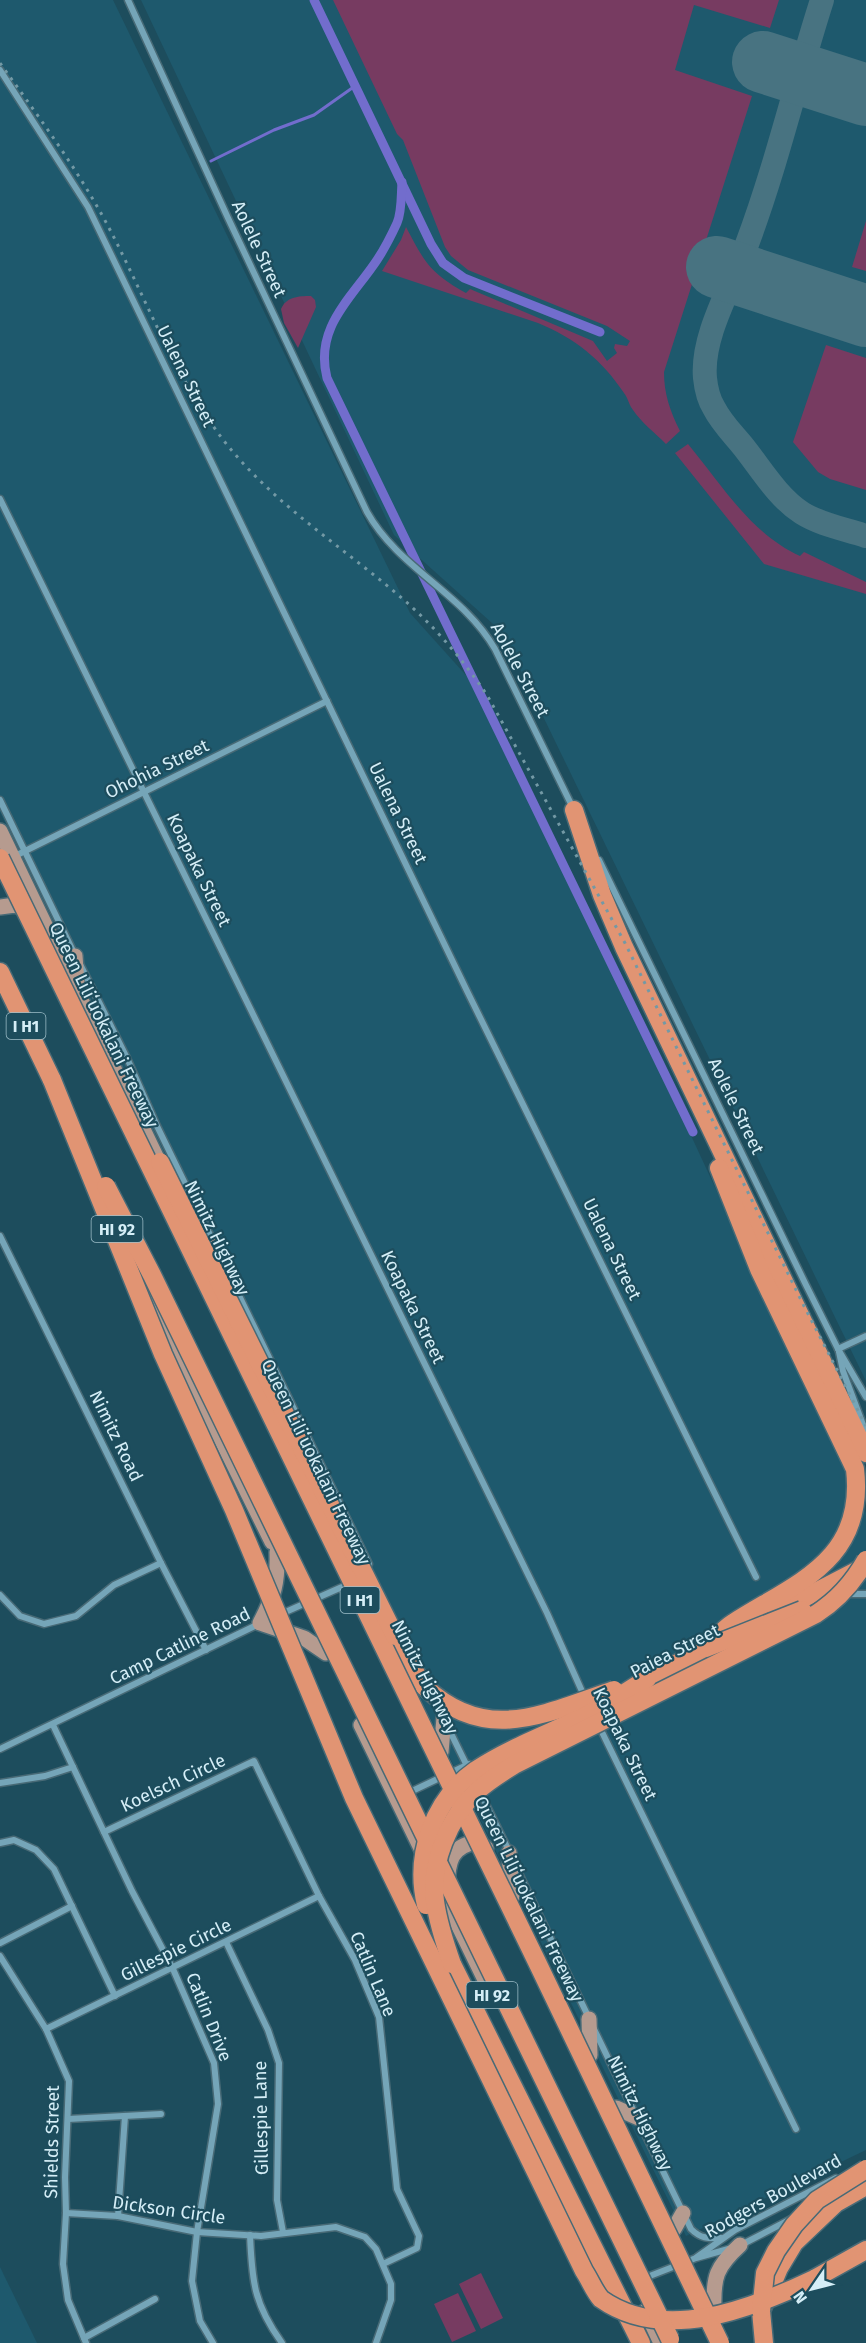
<svg xmlns="http://www.w3.org/2000/svg" width="866" height="2343" font-family="'Fira Sans',sans-serif">
	<style>
		.built { fill: #1e596d }
		.green { fill: #773b61 }
		.lines { fill: none; stroke-linecap: round; stroke-linejoin: round }
		.stream { stroke: #726dcd; stroke-width: 3 }
		.canal { stroke: #726dcd; stroke-width: 9 }
		.taxiway { stroke: #487381; stroke-width: 24 }
		.runway { stroke: #487381; stroke-width: 62 }
		.minor-casing { stroke: #486a76; stroke-width: 9 }
		.primary-casing { stroke: #486a76; stroke-width: 18 }
		.motorway-casing { stroke: #486a76; stroke-width: 21 }
		.minor { stroke: #75a5b8; stroke-width: 6 }
		.primary { stroke: #b69b8f; stroke-width: 15 }
		.motorway { stroke: #e19473; stroke-width: 18 }
		.rail { stroke: #7399a5; stroke-width: 3; stroke-dasharray: 3 6; stroke-linecap: butt }
		.motorway-bridge-casing { stroke: #486a76; stroke-width: 21; stroke-linecap: butt }
		.motorway-bridge { stroke: #e19473; stroke-width: 18 }
		.labels { text-anchor: middle; dominant-baseline: central; stroke-width: 4.5; stroke-linejoin: round; paint-order: stroke }
		.shield { fill: #1d4d5d; stroke: #9ebec9; stroke-width: 1.5 }
		.shield-label { font-size: 16px; font-weight: bold; fill: #d5eef7 }
		.street-label { font-size: 18px; fill: #d5eef7; stroke: #1d4d5d }
	</style>
	<rect width="100%" height="100%" fill="#1d4d5d"/>
	<g class="built">
		<polygon points="0,0 113,0 410,613 490,702 866,1513 866,2150 686,2236 411,1679 0,812"/>
		<polygon points="141,0 866,0 866,1381 502,632 394,535"/>
		<polygon points="0,2267 37,2343 0,2343"/>
	</g>
	<g class="green">
		<path d="M333,0h446l-9,28 -76,-23 -19,65 77,26 -88,276c0,22 6,39 16,59l-14,13c-11,-11 -25,-22 -33,-34 -4,-5 -5,-12 -9,-17 -22,-33 -49,-55 -86,-70l-156,-52 19,-31 5,-13c19,36 24,46 60,66l4,-4 123,52 14,20 10,-8 -3,-5 1,-4 12,2 3,-5 -23,-15 -139,-56 -17,-14 -6,-9 -42,-107 -6,-6z"/>
		<polygon points="866,221 866,271 852,267"/>
		<path d="M311,296l4,4 1,7 -18,41 -14,-25 -3,-14c5,-12 17,-13 30,-13z"/>
		<polygon points="826,345 866,358 866,490 830,479 818,472 793,442"/>
		<path d="M688,444c34,41 63,90 112,112l4,-4 62,30v12l-102,-30 -89,-111z"/>
		<polygon points="481,2273 503,2318 481,2329 459,2284"/>
		<polygon points="458,2293 476,2331 452,2342 434,2304"/>
	</g>
	<g class="lines">
		<polyline class="stream" points="211,161 274,130 314,115 355,86"/>
		<g class="canal">
			<polyline points="314,0 431,244 443,263 464,278 600,332"/>
			<path d="M402,182c-1,13 0,30 -5,41 -6,13 -12,25 -20,37 -25,38 -63,67 -50,118l366,754"/>
		</g>
		<path class="taxiway" d="M822,0c-26,81 -45,164 -75,244 -14,40 -46,91 -42,134 1,10 4,22 9,30 7,14 18,25 28,37 18,22 35,52 60,68 19,12 43,16 64,23"/>
		<g class="runway">
			<polyline points="763,62 866,95"/>
			<polyline points="717,267 866,316"/>
		</g>
		<g class="minor-casing">
			<g id="minor">
				<path d="M128,0l100,218 139,294c32,57 96,81 128,137l78,159"/>
				<polyline points="0,70 88,207 468,993 756,1577"/>
				<polyline points="0,499 547,1613 585,1698"/>
				<polyline points="0,800 76,957"/>
				<polyline points="13,857 327,701"/>
				<polyline points="599,860 806,1285 838,1349 866,1397"/>
				<polyline points="81,966 127,1058 157,1126 214,1243"/>
				<polyline points="0,1236 161,1563 206,1650"/>
				<polyline points="218,1252 369,1564"/>
				<polyline points="838,1349 866,1336"/>
				<polyline points="839,1352 843,1371 866,1433"/>
				<polyline points="846,1594 866,1594"/>
				<polyline points="0,1595 20,1616 44,1624 76,1616 114,1585 161,1563"/>
				<polyline points="281,1614 351,1583"/>
				<polyline points="436,1703 470,1772"/>
				<polyline points="53,1725 132,1891 173,1969 214,2063 218,2104 197,2232 192,2281 200,2321 213,2343"/>
				<polyline points="599,1726 796,2129"/>
				<polyline points="0,1749 261,1623"/>
				<polyline points="0,1783 45,1776 73,1767"/>
				<polyline points="480,1792 510,1853"/>
				<polyline points="408,1793 469,1764"/>
				<polyline points="104,1832 254,1761 319,1896 355,1960 379,2017 397,2189 419,2236 417,2248 383,2264"/>
				<polyline points="0,1843 14,1840 36,1850 54,1869 115,1996"/>
				<polyline points="515,1865 589,2018"/>
				<polyline points="226,1942 268,2030 279,2063 277,2200 283,2232"/>
				<polyline points="0,1943 72,1906"/>
				<polyline points="0,1956 46,2029 69,2081 65,2177 66,2213 63,2264 68,2300 86,2343"/>
				<path d="M593,2027l98,202c9,9 17,10 30,9"/>
				<polyline points="46,2029 319,1896"/>
				<polyline points="68,2119 161,2114"/>
				<polyline points="66,2213 118,2216 197,2232 261,2236 336,2227 365,2237 376,2249 391,2284 391,2300 376,2343"/>
				<polyline points="118,2216 125,2116"/>
				<path d="M250,2235c2,47 4,69 32,108"/>
				<polyline points="741,2245 791,2219"/>
				<polyline points="697,2257 735,2230 836,2178"/>
				<polyline points="642,2279 696,2258 732,2248"/>
				<polyline points="84,2338 155,2299"/>
			</g>
		</g>
		<g class="primary-casing">
			<g id="primary">
				<polyline points="0,831 164,1173"/>
				<polyline points="0,907 15,905 30,911"/>
				<polyline points="75,956 77,982"/>
				<polyline points="135,1265 272,1542"/>
				<polyline points="212,1268 214,1243"/>
				<path d="M277,1552c1,31 -3,44 -17,71l44,15 22,15"/>
				<polyline points="361,1725 487,1984"/>
				<polyline points="441,1752 444,1718"/>
				<polyline points="509,1853 512,1896"/>
				<path d="M447,1886c1,-24 4,-40 29,-44l10,6"/>
				<polyline points="589,2019 590,2055"/>
				<polyline points="616,2108 639,2118"/>
				<polyline points="674,2229 683,2213"/>
				<path d="M714,2309c-1,-32 2,-42 26,-64"/>
				<polyline points="646,2311 661,2343"/>
			</g>
		</g>
		<g class="motorway-casing">
			<g id="motorway">
				<polyline points="574,810 602,895 624,947 866,1453"/>
				<polyline points="0,972 52,1080"/>
				<polyline points="777,1612 864,1567"/>
				<polyline points="395,1636 408,1662 425,1687"/>
				<path d="M706,1648c9,-8 17,-19 27,-25 60,-39 133,-61 122,-154l-96,-200 -40,-101"/>
				<polyline points="647,1679 715,1644"/>
				<polyline points="452,1964 641,2343"/>
				<polyline points="814,2279 866,2250"/>
				<polyline points="764,2343 761,2311 779,2268 794,2243 836,2203 866,2186"/>
			</g>
		</g>
		<use href="#minor" class="minor"/>
		<use href="#primary" class="primary"/>
		<use href="#motorway" class="motorway"/>
		<path class="rail" d="M0,63c38,53 77,105 108,163 37,70 65,147 113,211 50,66 121,109 183,163 32,28 59,60 83,95l138,248 179,363 62,120"/>
		<g class="motorway-bridge-casing">
			<g id="motorway-bridge">
				<polyline points="0,858 536,1960 720,2343"/>
				<path d="M52,1080l111,274 71,156 120,288 230,473c6,9 10,20 17,28 62,44 148,11 213,-20"/>
				<polyline points="160,1162 395,1636"/>
				<polyline points="106,1186 152,1275 670,2339"/>
				<polyline points="706,1648 802,1610"/>
				<path d="M425,1687c62,58 120,26 189,3"/>
				<path d="M426,1905c-12,-50 7,-105 50,-135 32,-21 69,-35 103,-51 24,-11 46,-27 68,-40"/>
				<path d="M452,1964c-7,-20 -14,-41 -17,-63 -5,-37 14,-83 41,-109 12,-11 25,-19 38,-27l302,-151c22,-14 37,-31 50,-54"/>
				<polyline points="761,2311 765,2273 776,2251 794,2225 817,2200 866,2169"/>
			</g>
		</g>
		<use href="#motorway-bridge" class="motorway-bridge"/>
	</g>
	<g class="labels">
		<g class="shield">
			<rect x="6.5" y="1013" width="39" height="26" rx="4.5"/>
			<rect x="91.5" y="1216" width="51" height="26" rx="4.5"/>
			<rect x="340.5" y="1587" width="39" height="26" rx="4.5"/>
			<rect x="466.5" y="1982" width="51" height="26" rx="4.5"/>
		</g>
		<g class="shield-label">
			<text x="26" y="1026">I H1</text>
			<text x="117" y="1229">HI 92</text>
			<text x="360" y="1600">I H1</text>
			<text x="492" y="1995">HI 92</text>
		</g>
		<g class="street-label">
			<text transform="translate(259 249) rotate(65)">Aolele Street</text>
			<text transform="translate(186 376) rotate(64)">Ualena Street</text>
			<text transform="translate(520 670) rotate(62)">Aolele Street</text>
			<text transform="translate(157 769) rotate(-26)">Ohohia Street</text>
			<text transform="translate(398 813) rotate(64)">Ualena Street</text>
			<text transform="translate(199 870) rotate(64)">Koapaka Street</text>
			<text transform="translate(104 1025) rotate(64)">Queen Liliʻuokalani Freeway</text>
			<text transform="translate(736 1106) rotate(64)">Aolele Street</text>
			<text transform="translate(217 1238) rotate(64)">Nimitz Highway</text>
			<text transform="translate(612 1249) rotate(64)">Ualena Street</text>
			<text transform="translate(413 1307) rotate(64)">Koapaka Street</text>
			<text transform="translate(116 1436) rotate(64)">Nimitz Road</text>
			<text transform="translate(316 1462) rotate(64)">Queen Liliʻuokalani Freeway</text>
			<text transform="translate(180 1646) rotate(-26)">Camp Catline Road</text>
			<text transform="translate(675 1651) rotate(-27)">Paiea Street</text>
			<text transform="translate(425 1677) rotate(63)">Nimitz Highway</text>
			<text transform="translate(625 1744) rotate(64)">Koapaka Street</text>
			<text transform="translate(173 1783) rotate(-25)">Koelsch Circle</text>
			<text transform="translate(529 1899) rotate(64)">Queen Liliʻuokalani Freeway</text>
			<text transform="translate(176 1950) rotate(-26)">Gillespie Circle</text>
			<text transform="translate(373 1974) rotate(67)">Catlin Lane</text>
			<text transform="translate(209 2017) rotate(68)">Catlin Drive</text>
			<text transform="translate(640 2113) rotate(64)">Nimitz Highway</text>
			<text transform="translate(261 2118) rotate(-91)">Gillespie Lane</text>
			<text transform="translate(52 2142) rotate(-89)">Shields Street</text>
			<text transform="translate(773 2196) rotate(-29)">Rodgers Boulevard</text>
			<text transform="translate(169 2210) rotate(8)">Dickson Circle</text>
		</g>
	</g>
	<g transform="translate(812 2289) rotate(235)" stroke="#1d4d5d" stroke-width="4.5" paint-order="stroke">
	<path d="M0-4.5L10 22L0 15L-10 22Z" fill="#d5eef7"/>
	<text y="-9" font-size="16" font-weight="bold" text-anchor="middle" fill="#d5eef7">N</text>
	</g>
</svg>
